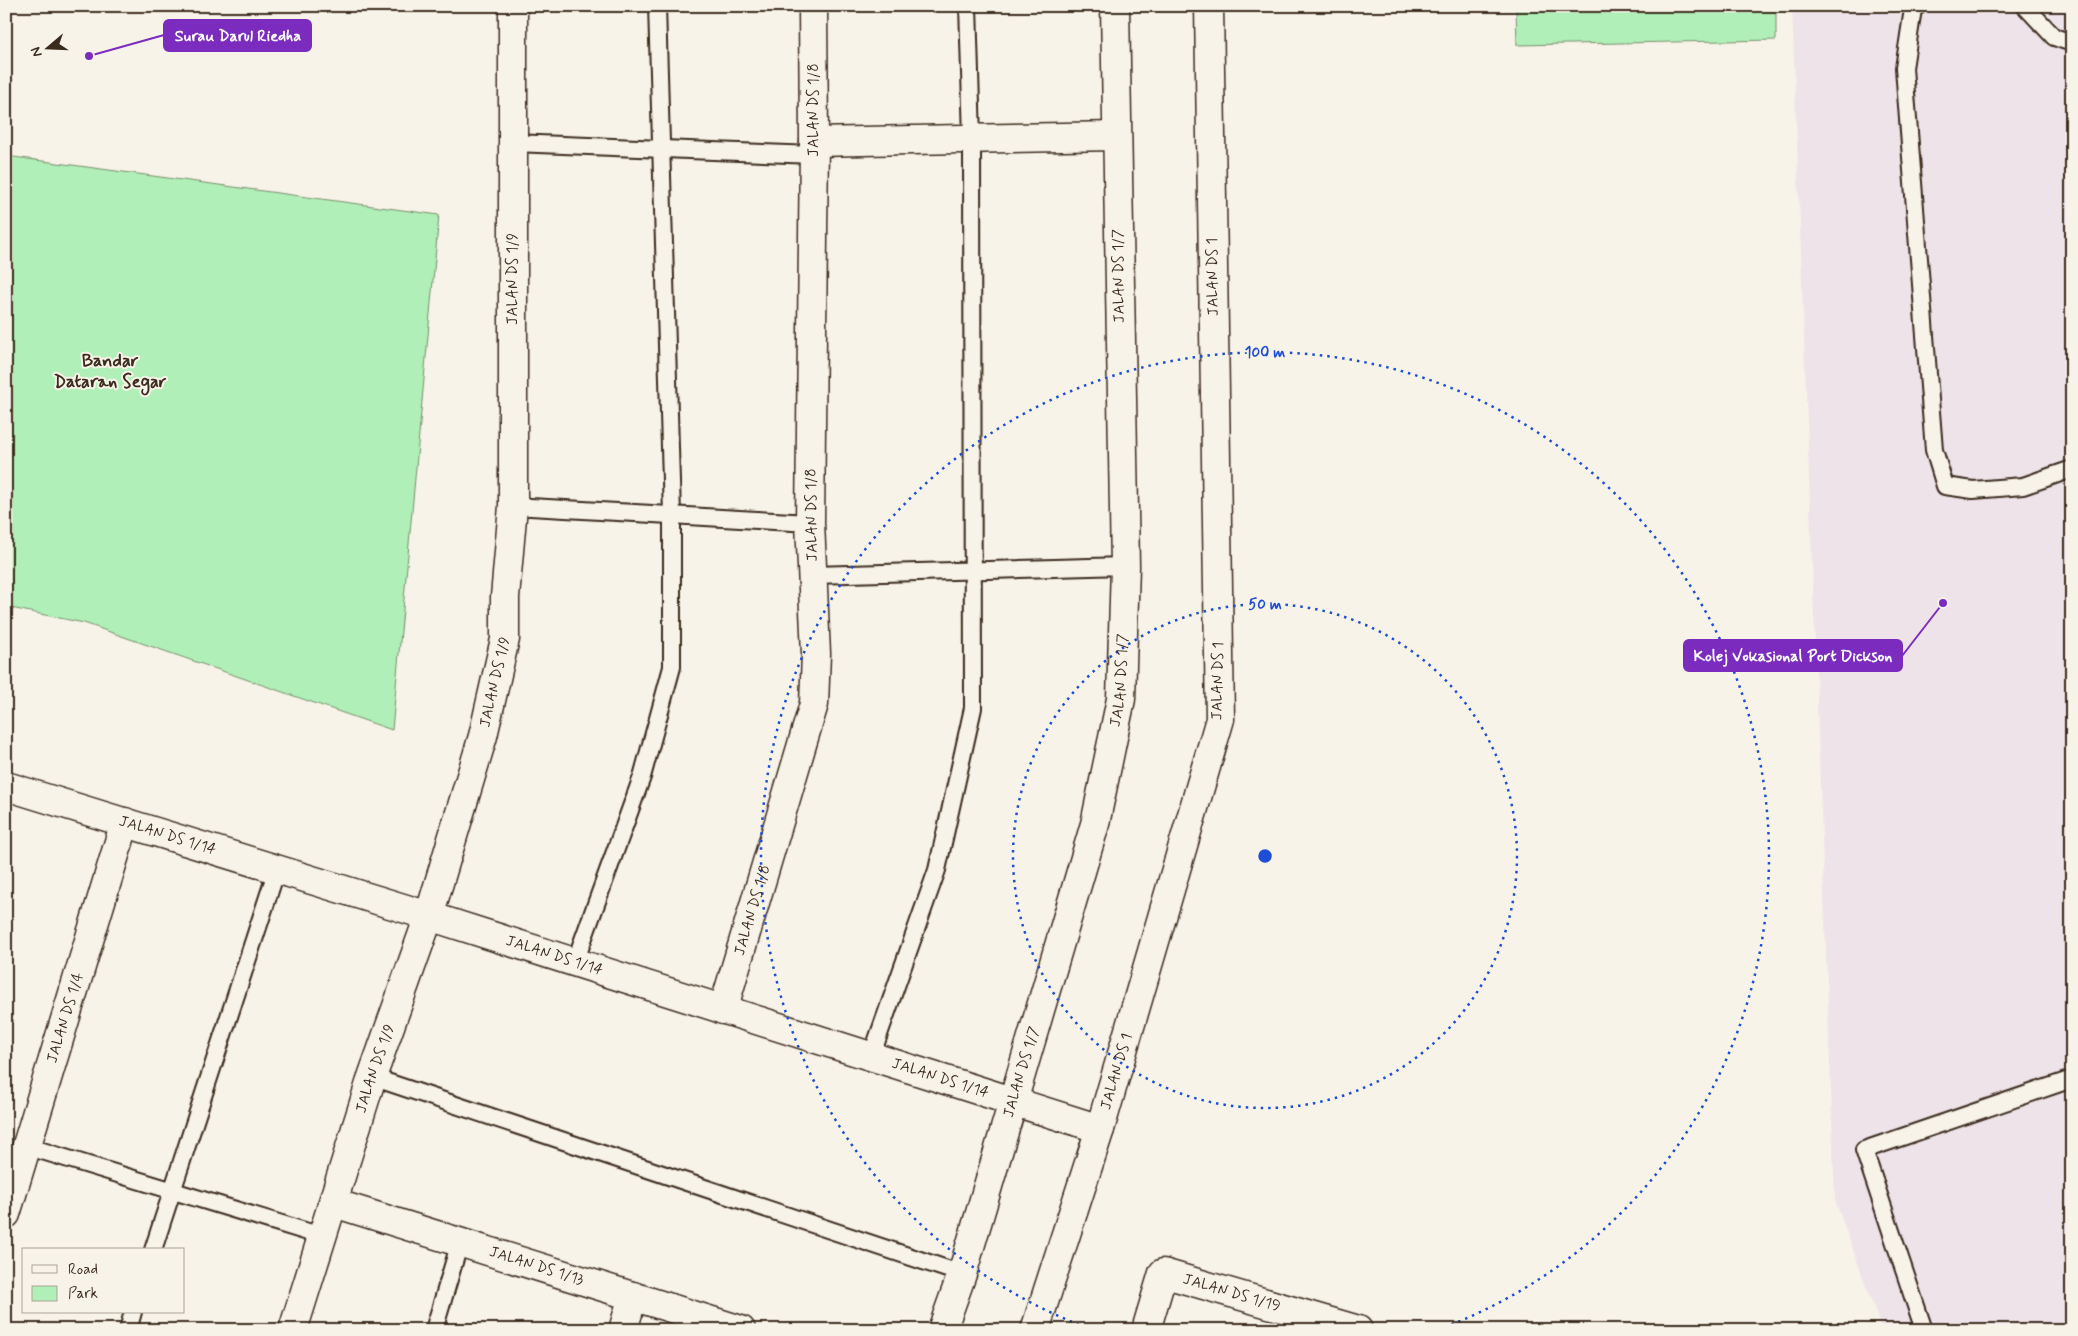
<svg xmlns="http://www.w3.org/2000/svg" width="2078" height="1336" font-family="Mynerve,sans-serif">
	<style>
		.built { fill: #ede3e9 }
		.green { fill: #b0f0b8; stroke: #768d6b }
		.lines { fill: none; stroke-linecap: round; stroke-linejoin: round }
		.lane-casing { stroke: #3b2a1e; stroke-width: 20 }
		.street-casing { stroke: #3b2a1e; stroke-width: 31 }
		.lane { stroke: #f7f3e8; stroke-width: 16 }
		.street { stroke: #f7f3e8; stroke-width: 28 }
		.ring { fill: none; stroke: #1d4ed8; stroke-width: 2.5; stroke-dasharray: 2.5 5 }
		.labels { text-anchor: middle; dominant-baseline: central; stroke-width: 4; stroke-linejoin: round; paint-order: stroke }
		.street-label { font-size: 15px; fill: #3b2a1e; stroke: #f7f3e8 }
		.quarter-label { font-size: 18px; font-weight: bold; fill: #3b2a1e; stroke: #f7f3e8 }
		.centre { fill: #1d4ed8; stroke: #f7f3e8; stroke-width: 2.5 }
		.ring-label { font-size: 15px; text-anchor: middle; font-weight: bold; fill: #1d4ed8; stroke: #f7f3e8; stroke-width: 4; stroke-linejoin: round; paint-order: stroke }
		.leader { fill: none; stroke: #7b2cbf; stroke-width: 2 }
		.callout-dot { fill: #7b2cbf; stroke: #f7f3e8; stroke-width: 2 }
		.callout { fill: #7b2cbf; stroke: #7b2cbf; stroke-width: 2 }
		.callout-label { font-size: 16px; text-anchor: middle; font-weight: bold; fill: #fff }
	</style>
	<rect width="100%" height="100%" fill="#f7f3e8"/>
	<filter id="ink" filterUnits="userSpaceOnUse"><feTurbulence type="fractalNoise" baseFrequency=".02" numOctaves="2"/><feDisplacementMap in="SourceGraphic" scale="10" xChannelSelector="R" yChannelSelector="G"/><feConvolveMatrix kernelMatrix="1 2 1 2 8 2 1 2 1" color-interpolation-filters="sRGB"/></filter>
	<g filter="url(#ink)">
		<polygon class="built" points="1792,6 2072,6 2072,1330 1882,1330 1835,1200"/>
		<g class="green">
			<polygon points="1516,6 1776,6 1776,40 1517,45"/>
			<polygon points="6,156 439,215 392,730 84,623 6,607"/>
		</g>
		<g class="lines">
			<g class="lane-casing">
				<g id="lane">
					<polyline points="1918,6 1913,9 1904,68 1934,450 1945,486 1973,490 2023,486 2072,469"/>
					<polyline points="2025,6 2054,37 2072,43"/>
					<polyline points="513,143 814,155"/>
					<polyline points="513,506 810,523"/>
					<polyline points="813,575 1125,566"/>
					<polyline points="575,962 642,777 672,667 672,515 657,6"/>
					<polyline points="871,1057 937,870 973,708 972,138 968,6"/>
					<polyline points="372,1077 962,1274"/>
					<polyline points="26,1146 321,1236"/>
					<polyline points="153,1250 277,869"/>
					<polyline points="128,1330 133,1312"/>
					<polyline points="434,1330 460,1242"/>
					<polyline points="1924,1330 1864,1150 2072,1079"/>
				</g>
			</g>
			<g class="street-casing">
				<g id="street">
					<polyline points="814,142 1116,136"/>
					<path id="s1" d="M6,786l423,130 671,213"/>
					<path id="s2" d="M723,1010l91,-306 2,-50 -6,-131 4,-381 -1,-136"/>
					<path id="s3" d="M334,1203l407,127"/>
					<path id="s4" d="M6,1214l119,-392"/>
					<path id="s5" d="M293,1330l79,-253 57,-161 54,-180 22,-97v-42l8,-91v-500"/>
					<polyline points="623,1330 633,1296"/>
					<path id="s6" d="M942,1330l20,-56 133,-450 26,-125 4,-133 -10,-560"/>
					<path id="s7" d="M1035,1330l65,-201 120,-410 -11,-713"/>
					<path id="s8" d="M1146,1330l17,-57 195,57"/>
				</g>
			</g>
			<use href="#lane" class="lane"/>
			<use href="#street" class="street"/>
		</g>
	</g>
	<g class="ring">
		<circle cx="1265" cy="856" r="252"/>
		<path d="M1093 1330A504 504 0 1 1 1437 1330"/>
	</g>
	<g class="labels">
		<g class="street-label">
			<text transform="translate(814 110) rotate(-90)">JALAN DS 1/8</text>
			<text transform="translate(1119 276) rotate(-91)">JALAN DS 1/7</text>
			<text transform="translate(1213 277) rotate(-91)">JALAN DS 1</text>
			<text transform="translate(513 279) rotate(-90)">JALAN DS 1/9</text>
			<text transform="translate(812 515) rotate(-91)">JALAN DS 1/8</text>
			<text stroke="none"><textPath href="#s6" startOffset="675">JALAN DS 1/7</textPath></text>
			<text transform="translate(1218 681) rotate(-89)">JALAN DS 1</text>
			<text stroke="none"><textPath href="#s5" startOffset="679">JALAN DS 1/9</textPath></text>
			<text stroke="none"><textPath href="#s1" startOffset="169">JALAN DS 1/14</textPath></text>
			<text stroke="none"><textPath href="#s2" startOffset="104">JALAN DS 1/8</textPath></text>
			<text stroke="none"><textPath href="#s1" startOffset="574">JALAN DS 1/14</textPath></text>
			<text stroke="none"><textPath href="#s4" startOffset="205">JALAN DS 1/4</textPath></text>
			<text stroke="none"><textPath href="#s5" startOffset="274">JALAN DS 1/9</textPath></text>
			<text stroke="none"><textPath href="#s7" startOffset="271">JALAN DS 1</textPath></text>
			<text stroke="none"><textPath href="#s6" startOffset="270">JALAN DS 1/7</textPath></text>
			<text stroke="none"><textPath href="#s1" startOffset="979">JALAN DS 1/14</textPath></text>
			<text stroke="none"><textPath href="#s3" startOffset="212">JALAN DS 1/13</textPath></text>
			<text stroke="none"><textPath href="#s8" startOffset="131">JALAN DS 1/19</textPath></text>
		</g>
		<g class="quarter-label">
			<text x="110" y="361">Bandar<tspan x="110" dy="21">Dataran Segar</tspan></text>
		</g>
	</g>
	<circle cx="1265" cy="856" r="8" class="centre"/>
	<g class="ring-label">
		<text x="1265" y="357">100 m</text>
		<text x="1265" y="609">50 m</text>
	</g>
	<path class="leader" d="M89 56L164 35M1943 603L1902 656"/>
	<g class="callout-dot">
		<circle cx="89" cy="56" r="5"/>
		<circle cx="1943" cy="603" r="5"/>
	</g>
	<g class="callout">
		<rect x="164" y="20" width="147" height="31" rx="5"/>
		<rect x="1684" y="640" width="218" height="31" rx="5"/>
	</g>
	<g class="callout-label">
		<text x="238" y="41">Surau Darul Riedha</text>
		<text x="1793" y="661">Kolej Vokasional Port Dickson</text>
	</g>
	<rect width="2078" height="1336" fill="none" stroke="#f7f3e8" stroke-width="25"/>
	<rect x="12" y="12" width="2053" height="1311" fill="none" stroke="#3b2a1e" stroke-width="2" filter="url(#ink)"/>
	<rect x="22" y="1248" width="162" height="65" fill="#f7f3e8" stroke="#aca397"/>
	<rect x="32" y="1265" width="25" height="8" fill="#f7f3e8" stroke="#aca397"/>
	<text x="68" y="1274" font-size="15" fill="#3b2a1e">Road</text>
	<rect x="32" y="1286" width="25" height="15" fill="#b0f0b8" stroke="#aca397"/>
	<text x="68" y="1298" font-size="15" fill="#3b2a1e">Park</text>
	<g transform="translate(48 48) rotate(251)" stroke="#f7f3e8" stroke-width="4" paint-order="stroke">
	<path d="M0-4L9 19L0 12L-9 19Z" fill="#3b2a1e"/>
	<text y="-8" font-size="14" font-weight="bold" text-anchor="middle" fill="#3b2a1e">N</text>
	</g>
</svg>
